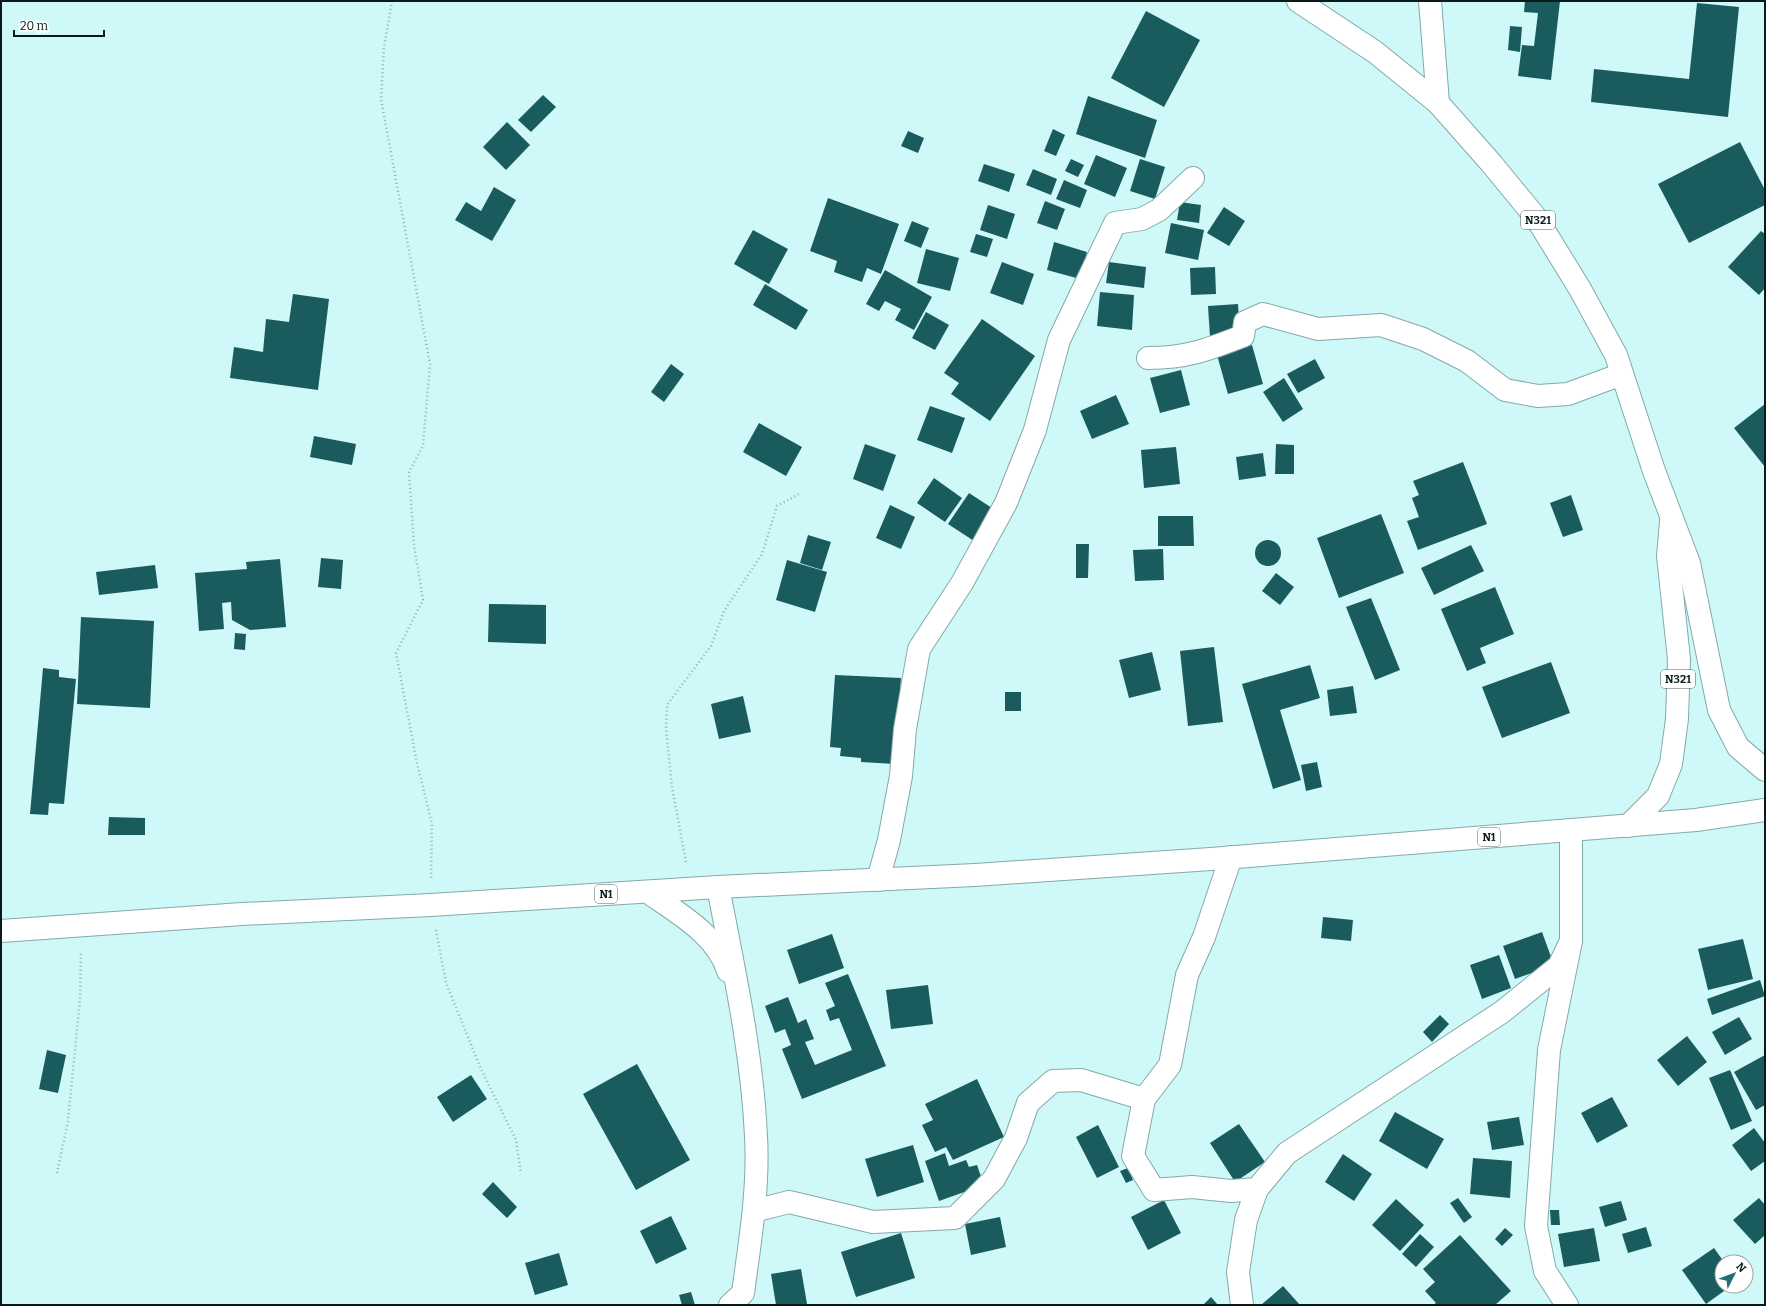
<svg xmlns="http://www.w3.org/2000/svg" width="1766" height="1306" font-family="Bitter,serif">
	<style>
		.building { fill: #1a5c5d }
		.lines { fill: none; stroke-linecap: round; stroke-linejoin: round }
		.street-casing { stroke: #83aaab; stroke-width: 24 }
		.primary-casing { stroke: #83aaab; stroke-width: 24 }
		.highway-casing { stroke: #83aaab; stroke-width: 24 }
		.path { stroke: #90b2b2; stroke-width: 2.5; stroke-dasharray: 1 3; stroke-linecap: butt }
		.street { stroke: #fff; stroke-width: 22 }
		.primary { stroke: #fff; stroke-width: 22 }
		.highway { stroke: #fff; stroke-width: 22 }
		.labels { text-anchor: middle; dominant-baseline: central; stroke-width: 4; stroke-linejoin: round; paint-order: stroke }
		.shield { fill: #fff; stroke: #545f5f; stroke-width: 1 }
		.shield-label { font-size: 11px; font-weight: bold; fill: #0b1b1b }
	</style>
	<rect width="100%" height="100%" fill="#cff8f9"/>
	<g class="building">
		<polygon points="1525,1 1560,1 1551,80 1518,76 1522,45 1534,46 1538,13 1524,12"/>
		<polygon points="1697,3 1739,7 1728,117 1591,102 1594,69 1689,79"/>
		<polygon points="1146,11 1200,40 1164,107 1111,78"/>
		<polygon points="1510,26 1522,27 1520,52 1508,50"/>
		<polygon points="543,95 556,107 531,132 518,120"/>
		<polygon points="1088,96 1157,120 1145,158 1076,134"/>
		<polygon points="507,122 530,145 506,170 483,147"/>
		<polygon points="1053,129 1065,135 1056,156 1044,151"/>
		<polygon points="908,131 924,138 918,153 901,146"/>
		<polygon points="1740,142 1765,190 1765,205 1689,243 1658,184"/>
		<polygon points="1096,155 1127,168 1115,197 1084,184"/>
		<polygon points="1071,159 1084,165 1078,177 1065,171"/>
		<polygon points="1140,159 1165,167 1155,199 1130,191"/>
		<polygon points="984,164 1015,174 1009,192 978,181"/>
		<polygon points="1033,169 1057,179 1051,195 1026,185"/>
		<polygon points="1064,180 1087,190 1080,208 1056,199"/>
		<polygon points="494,187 516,200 492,241 455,220 466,202 481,211"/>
		<polygon points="828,198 899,224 881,274 867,268 862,282 834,272 837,261 810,251"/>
		<polygon points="1045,201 1065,209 1057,230 1037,223"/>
		<polygon points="1180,202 1201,205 1199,223 1177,220"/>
		<polygon points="988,205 1015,214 1007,239 980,230"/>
		<polygon points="1224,207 1245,221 1229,246 1207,233"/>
		<polygon points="912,221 929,228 921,248 904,241"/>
		<polygon points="1171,223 1204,230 1198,260 1165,253"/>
		<polygon points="753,230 788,249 769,284 734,264"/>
		<polygon points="1761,231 1765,234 1765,288 1759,295 1728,267"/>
		<polygon points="976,234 993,239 987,257 970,252"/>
		<polygon points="1054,242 1087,252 1080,279 1047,270"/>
		<polygon points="926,249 959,258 950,291 917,283"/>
		<polygon points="1002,262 1034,274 1023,305 990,293"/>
		<polygon points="1109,262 1146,267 1144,288 1106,283"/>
		<polygon points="1215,267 1216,294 1191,295 1190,268"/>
		<polygon points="885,270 932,297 914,330 895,320 901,309 885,301 879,311 866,304"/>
		<polygon points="765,284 808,310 796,330 753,305"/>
		<polygon points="1100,292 1134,295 1132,330 1097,326"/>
		<polygon points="293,294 329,299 318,390 230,378 234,347 263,352 266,319 289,322"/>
		<polygon points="1238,304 1240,335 1210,337 1208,306"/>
		<polygon points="926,312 949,325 935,350 912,338"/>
		<polygon points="982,319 1035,356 990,421 951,394 959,383 944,373"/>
		<polygon points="1252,345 1263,384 1228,394 1217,355"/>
		<polygon points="1315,359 1325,378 1298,393 1287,374"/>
		<polygon points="671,364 684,374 664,402 651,392"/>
		<polygon points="1181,370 1190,405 1160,413 1150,378"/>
		<polygon points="1284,378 1303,409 1283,422 1263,392"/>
		<polygon points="1116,395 1129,424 1092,439 1080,411"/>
		<polygon points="1765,404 1765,467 1734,428"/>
		<polygon points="930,406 965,418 952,453 917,440"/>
		<polygon points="759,423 802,447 786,476 743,452"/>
		<polygon points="314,436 356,444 352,465 310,457"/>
		<polygon points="865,444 896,455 883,491 853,479"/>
		<polygon points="1276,444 1294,445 1294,474 1275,474"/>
		<polygon points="1176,447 1180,484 1144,488 1141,450"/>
		<polygon points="1263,453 1266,476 1239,480 1236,457"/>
		<polygon points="1463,462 1487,524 1418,550 1407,521 1419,517 1412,498 1419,495 1413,481"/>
		<polygon points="934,478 962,498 945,522 917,503"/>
		<polygon points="969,493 995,510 974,541 948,524"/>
		<polygon points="1571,495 1583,530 1563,537 1550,503"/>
		<polygon points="890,505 915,517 901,549 876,538"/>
		<polygon points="1381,514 1404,573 1339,598 1317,538"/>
		<polygon points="1158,516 1193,516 1194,546 1158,546"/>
		<polygon points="808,535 831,542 822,570 800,563"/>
		<circle cx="1268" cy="553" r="13"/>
		<polygon points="1076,544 1089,544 1088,578 1076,578"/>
		<polygon points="1471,545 1484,571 1434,595 1421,568"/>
		<polygon points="1163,549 1164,580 1135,581 1133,550"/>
		<polygon points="321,558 343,560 341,589 318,587"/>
		<polygon points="280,559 286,627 250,630 232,620 231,602 222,603 224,629 199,631 195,573 247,569 246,562"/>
		<polygon points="787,560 827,572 815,612 776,600"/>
		<polygon points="155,565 158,588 99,595 96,572"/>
		<polygon points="1276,573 1294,587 1280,605 1262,591"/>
		<polygon points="1495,587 1514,634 1480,648 1486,663 1467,671 1441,609"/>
		<polygon points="1371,598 1400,670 1375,680 1346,607"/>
		<polygon points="489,604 546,605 546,644 488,642"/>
		<polygon points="81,617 154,621 150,708 77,704"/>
		<polygon points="235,633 246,634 245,650 234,649"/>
		<polygon points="1214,647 1223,722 1188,726 1180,651"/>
		<polygon points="1152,652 1161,690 1129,698 1119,660"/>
		<polygon points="1551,662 1570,713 1502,738 1482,687"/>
		<polygon points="1310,665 1320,698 1280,710 1301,780 1273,789 1242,684"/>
		<polygon points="43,668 59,670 59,677 76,679 64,804 49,803 48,815 30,814"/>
		<polygon points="835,675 901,678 895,764 861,762 861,758 840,756 841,748 830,747"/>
		<polygon points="1353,686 1357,713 1330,716 1327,690"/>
		<rect x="1005" y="692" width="16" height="19"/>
		<polygon points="743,696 751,732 719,739 711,704"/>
		<polygon points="1317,762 1322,787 1306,791 1301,765"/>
		<polygon points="109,817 145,818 145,835 108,835"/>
		<polygon points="1323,917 1353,920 1351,941 1321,938"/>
		<polygon points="1542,932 1554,965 1515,979 1503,946"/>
		<polygon points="832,934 844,968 799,984 787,950"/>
		<polygon points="1743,939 1753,979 1708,990 1698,949"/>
		<polygon points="1499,955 1511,988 1482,999 1470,965"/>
		<polygon points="848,974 886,1066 802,1099 782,1049 791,1045 785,1029 775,1033 765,1006 788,997 798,1023 806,1019 814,1039 805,1042 815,1065 852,1050 839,1018 830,1021 826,1010 835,1006 825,983"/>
		<polygon points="1760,980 1765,996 1712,1015 1707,999"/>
		<polygon points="928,985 933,1024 891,1029 886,990"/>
		<polygon points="1440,1015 1449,1024 1432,1042 1423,1032"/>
		<polygon points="1739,1017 1752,1039 1725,1055 1712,1032"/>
		<polygon points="1687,1036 1707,1062 1678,1086 1657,1060"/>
		<polygon points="47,1050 66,1055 58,1093 39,1089"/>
		<polygon points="1765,1055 1765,1105 1756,1110 1734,1072"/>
		<polygon points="637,1064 690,1160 636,1190 583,1094"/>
		<polygon points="1730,1070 1752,1121 1731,1130 1709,1078"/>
		<polygon points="471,1075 487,1099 453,1122 437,1097"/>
		<polygon points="977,1079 1004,1137 953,1160 946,1147 935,1152 922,1125 933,1120 925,1104"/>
		<polygon points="1612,1097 1628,1126 1597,1143 1581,1113"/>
		<polygon points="1395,1112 1444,1139 1427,1169 1379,1141"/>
		<polygon points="1519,1117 1524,1145 1492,1150 1487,1122"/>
		<polygon points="1239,1124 1265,1162 1235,1182 1210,1143"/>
		<polygon points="1098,1125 1119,1167 1097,1178 1076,1137"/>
		<polygon points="1754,1128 1765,1143 1765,1161 1751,1171 1732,1145"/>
		<polygon points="913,1145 924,1182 877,1197 865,1159"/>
		<polygon points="945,1153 949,1166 966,1160 969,1167 977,1165 984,1185 939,1201 925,1161"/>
		<polygon points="1343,1154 1372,1174 1354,1201 1325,1182"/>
		<polygon points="1473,1158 1512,1161 1510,1198 1470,1194"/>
		<polygon points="1128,1168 1133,1180 1126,1183 1120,1171"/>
		<polygon points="493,1182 517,1207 507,1218 482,1194"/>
		<polygon points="1458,1198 1472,1217 1464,1223 1450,1203"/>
		<polygon points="1759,1198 1765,1205 1765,1235 1755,1244 1733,1220"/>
		<polygon points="1396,1199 1424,1225 1400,1251 1372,1225"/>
		<polygon points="1164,1200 1181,1233 1148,1250 1131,1217"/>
		<polygon points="1621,1201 1627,1220 1605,1227 1599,1207"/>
		<polygon points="1550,1210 1559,1210 1560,1225 1551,1225"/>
		<polygon points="671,1216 687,1249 656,1264 640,1231"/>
		<polygon points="1000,1217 1006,1247 971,1255 965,1224"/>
		<polygon points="1646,1227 1652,1246 1628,1253 1622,1234"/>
		<polygon points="1505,1228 1513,1235 1502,1246 1495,1239"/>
		<polygon points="1594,1228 1600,1261 1564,1267 1558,1234"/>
		<polygon points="901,1233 915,1278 856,1297 841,1252"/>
		<polygon points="1420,1234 1434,1247 1416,1267 1402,1254"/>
		<polygon points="1460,1235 1511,1291 1495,1305 1433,1305 1436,1303 1425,1291 1435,1282 1423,1269"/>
		<polygon points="1714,1248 1724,1262 1722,1262 1722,1286 1731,1286 1706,1304 1682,1270"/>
		<polygon points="559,1253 568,1285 535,1295 525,1263"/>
		<polygon points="801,1269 807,1304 776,1305 771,1274"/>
		<polygon points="1283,1286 1300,1305 1261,1305"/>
		<polygon points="691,1292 695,1305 682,1305 679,1295"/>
		<polygon points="1211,1297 1218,1305 1203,1305"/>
	</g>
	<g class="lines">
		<g class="street-casing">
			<g id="street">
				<polyline points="1430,1 1438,103"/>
				<path d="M1148,358c39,0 59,-8 95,-22l2,-14 18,-8 55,15 63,-4 42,14 44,22 38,29 33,6 30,-2 54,-20"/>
				<polyline points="1231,857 1204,937 1187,975 1170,1065 1144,1099 1133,1156 1154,1190 1192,1187 1231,1191 1257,1189"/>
				<polyline points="878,880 889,840 901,776 905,729 919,649 962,583 1006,503 1035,430 1059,340 1115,223 1142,219 1159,210 1193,178"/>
				<path d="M718,887c16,83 34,165 38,249 3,52 -6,105 -13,157l-13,12"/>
				<path d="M648,892c29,21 69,42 80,79"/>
				<polyline points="754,1211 789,1202 873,1222 955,1218 994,1179 1016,1138 1028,1103 1053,1081 1081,1080 1144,1099"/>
				<polyline points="1242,1305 1238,1272 1246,1220 1257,1189 1287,1153 1502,1012 1559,966 1571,941"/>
				<polyline points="1567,1305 1545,1271 1536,1226 1549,1050 1571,941 1571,830"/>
			</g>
		</g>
		<g class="primary-casing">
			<g id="primary">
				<polyline points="1298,1 1375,52 1438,103 1491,163 1537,219 1580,289 1616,355 1654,471 1689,563 1719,710 1738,747 1765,770"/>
				<polyline points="1628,826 1658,796 1671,764 1677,719 1679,659 1668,556 1671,522"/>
			</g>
		</g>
		<g class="highway-casing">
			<polyline id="highway" points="1,931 242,914 431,905 718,887 975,875 1211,859 1696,820 1765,810"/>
		</g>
		<g class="path">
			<polyline points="392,1 384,47 381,99 430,364 423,446 409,472 414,545 423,600 396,653 417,763 432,824 431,878"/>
			<polyline points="686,862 672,787 666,728 667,705 711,646 724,611 762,554 777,506 801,493"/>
			<polyline points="436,930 446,983 481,1069 516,1140 521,1174"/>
			<polyline points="57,1173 68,1121 80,999 81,952"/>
		</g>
		<use href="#street" class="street"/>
		<use href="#primary" class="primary"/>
		<use href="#highway" class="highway"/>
	</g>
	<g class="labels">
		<g class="shield">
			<rect x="1521" y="211" width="34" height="18" rx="3"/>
			<rect x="1661" y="670" width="34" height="18" rx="3"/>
			<rect x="1478" y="828" width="22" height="18" rx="3"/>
			<rect x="595" y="885" width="22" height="18" rx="3"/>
		</g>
		<g class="shield-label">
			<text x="1538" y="220">N321</text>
			<text x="1678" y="679">N321</text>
			<text x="1489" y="837">N1</text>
			<text x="606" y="894">N1</text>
		</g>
	</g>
	<rect width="1766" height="1306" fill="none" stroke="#0b1b1b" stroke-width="4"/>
	<g transform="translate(1734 1274) rotate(48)"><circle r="19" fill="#ffffff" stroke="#9da4a4"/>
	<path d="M0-3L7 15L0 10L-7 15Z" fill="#226e70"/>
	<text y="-6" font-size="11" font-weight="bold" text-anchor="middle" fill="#0b1b1b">N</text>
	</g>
	<path d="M14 30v6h90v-6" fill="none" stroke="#0b1b1b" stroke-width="2"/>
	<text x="20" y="30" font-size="12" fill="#0b1b1b" stroke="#ffffff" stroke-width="3" paint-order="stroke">20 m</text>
</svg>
